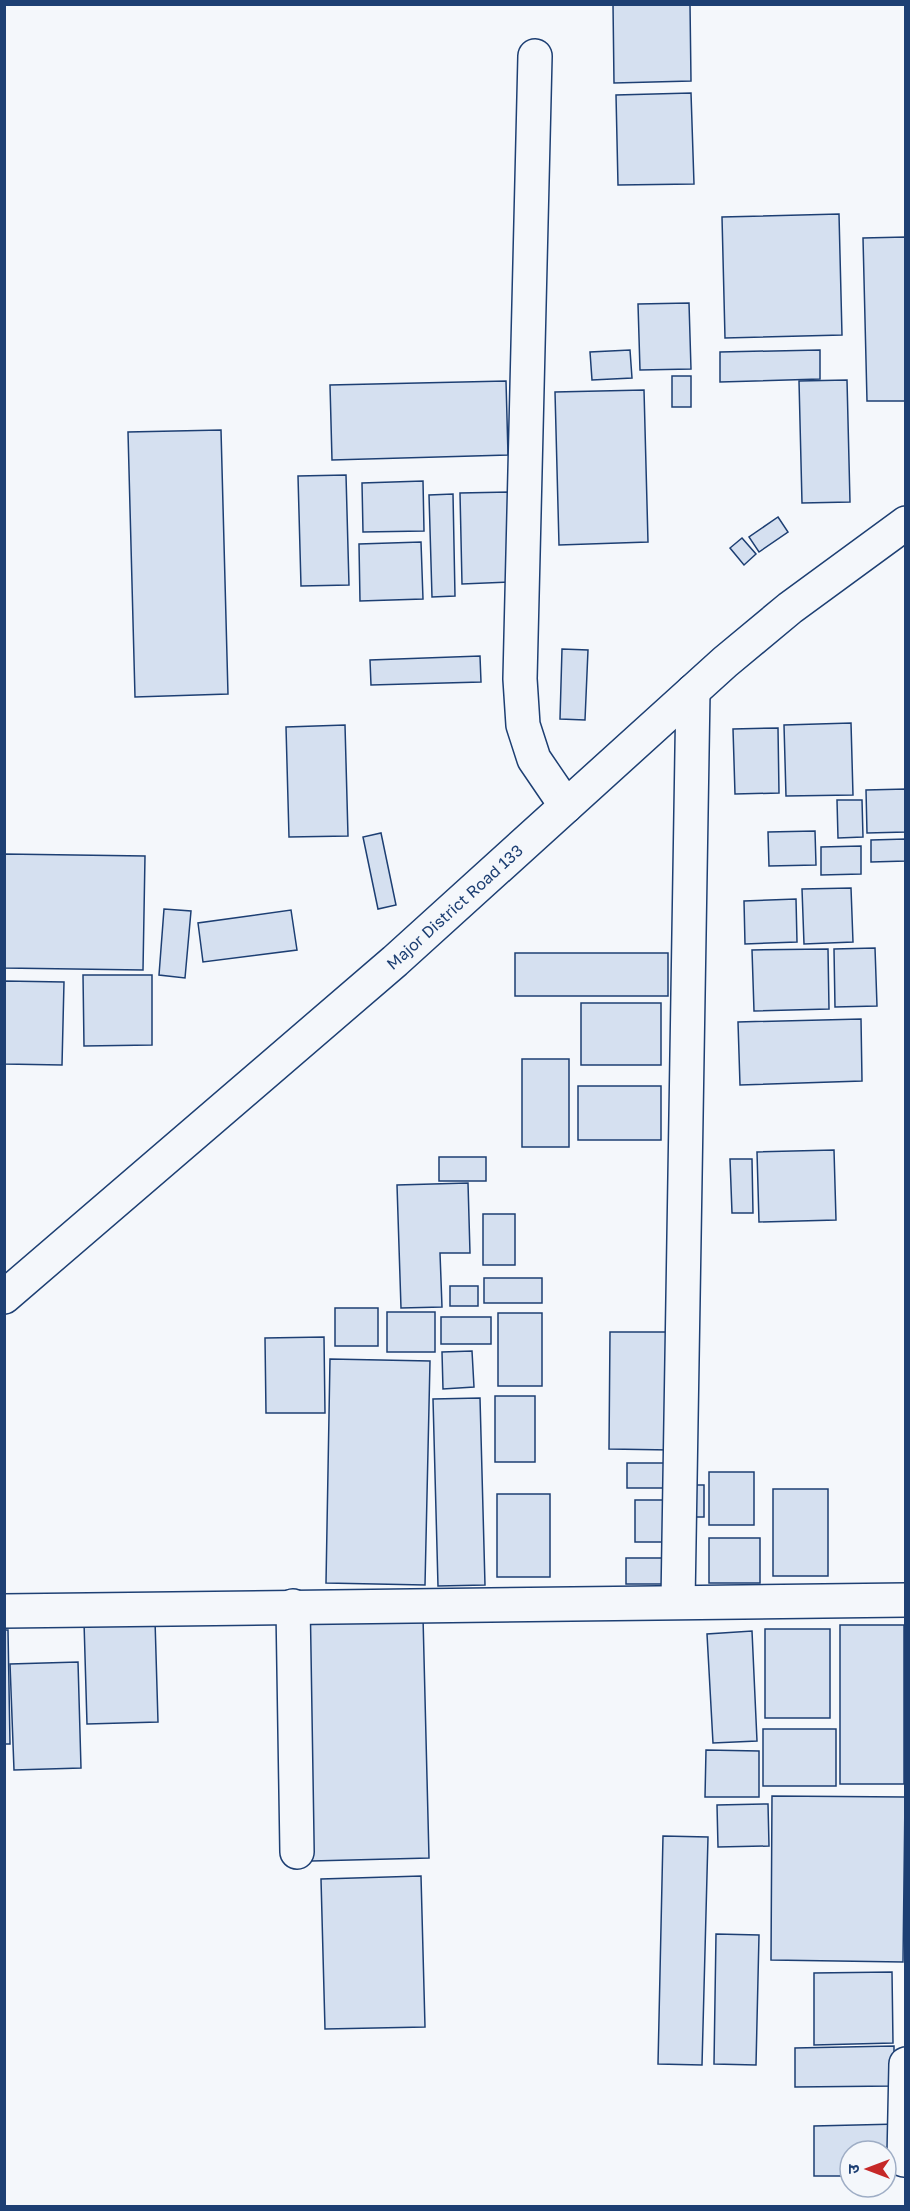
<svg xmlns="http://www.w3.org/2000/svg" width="910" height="2211" font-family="'Golos Text','Noto Sans Devanagari',sans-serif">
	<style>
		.building { fill: #d5e0f0; stroke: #1d3f73; stroke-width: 1.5 }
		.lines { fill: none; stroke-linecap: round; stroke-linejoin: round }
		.minor-casing { stroke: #1d3f73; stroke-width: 36 }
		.major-casing { stroke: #1d3f73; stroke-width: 36 }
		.minor { stroke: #f4f7fb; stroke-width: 33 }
		.major { stroke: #f4f7fb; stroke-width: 33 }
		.labels { text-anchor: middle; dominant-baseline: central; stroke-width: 4.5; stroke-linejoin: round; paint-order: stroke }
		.street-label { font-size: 16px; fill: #1d3f73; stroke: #f4f7fb }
	</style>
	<rect width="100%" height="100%" fill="#f4f7fb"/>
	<g class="building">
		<polygon points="613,4 690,4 691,81 614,83"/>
		<polygon points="691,93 694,184 618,185 616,95"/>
		<polygon points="839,214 842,335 725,338 722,217"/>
		<polygon points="906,237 906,401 867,401 863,238"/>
		<polygon points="689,303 691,369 640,370 638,304"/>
		<polygon points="630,350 632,378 592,380 590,352"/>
		<polygon points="820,350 820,379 720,382 720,352"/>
		<rect x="672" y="376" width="19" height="31"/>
		<polygon points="847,380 850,502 802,503 799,381"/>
		<polygon points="506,381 508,455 332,460 330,385"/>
		<polygon points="644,390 648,542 559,545 555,392"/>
		<polygon points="221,430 228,694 135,697 128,432"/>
		<polygon points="346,475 349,585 301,586 298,476"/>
		<polygon points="423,481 424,531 363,532 362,483"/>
		<polygon points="510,492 512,582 462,584 460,493"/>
		<polygon points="453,494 455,596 432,597 429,495"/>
		<polygon points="778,517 788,532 759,552 749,537"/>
		<polygon points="742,538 756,554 744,565 730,548"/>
		<polygon points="421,542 423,599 360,601 359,544"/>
		<polygon points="562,649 588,650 585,720 560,719"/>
		<polygon points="480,656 481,682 371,685 370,660"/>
		<polygon points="851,723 853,795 786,796 784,725"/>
		<polygon points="345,725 348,836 289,837 286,727"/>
		<polygon points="778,728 779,793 735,794 733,729"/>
		<polygon points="906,789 906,832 867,833 866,790"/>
		<polygon points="837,800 862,800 863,837 838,838"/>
		<polygon points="815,831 816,865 769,866 768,832"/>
		<polygon points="381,833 396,905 378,909 363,837"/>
		<polygon points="906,839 906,861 871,862 871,840"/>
		<polygon points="861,846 861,874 821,875 821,847"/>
		<polygon points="4,854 145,856 143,970 4,968"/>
		<polygon points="851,888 853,942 804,944 802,889"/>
		<polygon points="796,899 797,942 745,944 744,901"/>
		<polygon points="164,909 191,911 185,978 159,975"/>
		<polygon points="291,910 297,950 203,962 198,923"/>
		<polygon points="875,948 877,1006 835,1007 834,949"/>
		<polygon points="828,949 829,1009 754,1011 752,950"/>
		<rect x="515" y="953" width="153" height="43"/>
		<polygon points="83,975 152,975 152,1045 84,1046"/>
		<polygon points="4,981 64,982 62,1065 4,1064"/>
		<rect x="581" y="1003" width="80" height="62"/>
		<polygon points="861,1019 862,1081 740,1085 738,1022"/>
		<rect x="522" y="1059" width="47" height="88"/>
		<rect x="578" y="1086" width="83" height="54"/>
		<polygon points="834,1150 836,1220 759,1222 757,1152"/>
		<rect x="439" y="1157" width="47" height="24"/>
		<polygon points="730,1159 752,1159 753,1213 732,1213"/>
		<polygon points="468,1183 470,1253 440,1253 442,1307 401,1308 397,1185"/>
		<rect x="483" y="1214" width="32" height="51"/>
		<rect x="484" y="1278" width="58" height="25"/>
		<rect x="450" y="1286" width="28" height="20"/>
		<rect x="335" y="1308" width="43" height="38"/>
		<rect x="387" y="1312" width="48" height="40"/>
		<rect x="498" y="1313" width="44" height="73"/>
		<rect x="441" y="1317" width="50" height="27"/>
		<polygon points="610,1332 672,1332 671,1450 609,1449"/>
		<polygon points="324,1337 325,1413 266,1413 265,1338"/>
		<polygon points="472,1351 474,1387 443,1389 442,1352"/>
		<polygon points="330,1359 430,1361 425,1585 326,1583"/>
		<rect x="495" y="1396" width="40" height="66"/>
		<polygon points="480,1398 485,1585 438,1586 433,1399"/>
		<rect x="627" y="1463" width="47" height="25"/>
		<rect x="709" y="1472" width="45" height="53"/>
		<rect x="688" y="1485" width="16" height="32"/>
		<rect x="773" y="1489" width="55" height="87"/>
		<rect x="497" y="1494" width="53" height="83"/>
		<rect x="635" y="1500" width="30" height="42"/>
		<rect x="709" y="1538" width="51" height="45"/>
		<rect x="626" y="1558" width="44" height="26"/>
		<polygon points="423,1617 429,1858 312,1861 305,1620"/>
		<polygon points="155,1620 158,1722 87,1724 84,1622"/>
		<rect x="840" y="1625" width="64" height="159"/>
		<rect x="765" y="1629" width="65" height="89"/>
		<polygon points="4,1630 8,1630 10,1744 4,1744"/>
		<polygon points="752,1631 757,1741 713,1743 707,1634"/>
		<polygon points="78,1662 81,1768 14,1770 10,1664"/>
		<rect x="763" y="1729" width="73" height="57"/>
		<polygon points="706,1750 759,1751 759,1797 705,1797"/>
		<polygon points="772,1796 905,1797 903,1962 771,1960"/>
		<polygon points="768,1804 769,1846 718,1847 717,1805"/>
		<polygon points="663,1836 708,1837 702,2065 658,2064"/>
		<polygon points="421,1876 425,2027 325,2029 321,1879"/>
		<polygon points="716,1934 759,1935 756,2065 714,2064"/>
		<polygon points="892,1972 893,2043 814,2045 814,1973"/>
		<polygon points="894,2046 894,2086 795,2087 795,2048"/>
		<polygon points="898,2124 898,2175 886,2175 886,2151 850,2151 850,2176 814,2176 814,2126"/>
	</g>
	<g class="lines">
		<g class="minor-casing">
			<g id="minor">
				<polyline points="535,56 520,679 523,725 534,759 566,806"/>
				<polyline points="678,1602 693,691"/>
				<polyline points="293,1606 297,1852"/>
				<polyline points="4,1611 906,1600"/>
				<polyline points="904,2160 906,2064"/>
			</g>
		</g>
		<g class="major-casing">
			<g id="major">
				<path id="s1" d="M4,1297l391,-336 330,-299 65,-54 116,-85"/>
			</g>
		</g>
		<use href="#minor" class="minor"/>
		<use href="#major" class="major"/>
	</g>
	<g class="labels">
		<g class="street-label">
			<text stroke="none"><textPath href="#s1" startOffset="596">Major District Road 133</textPath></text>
		</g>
	</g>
	<rect width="910" height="2211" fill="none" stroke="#1d3f73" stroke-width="12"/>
	<g transform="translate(868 2169) rotate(270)"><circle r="28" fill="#f4f7fb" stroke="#9eadc5" stroke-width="1.5"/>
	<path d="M0-4.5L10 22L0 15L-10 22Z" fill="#c62828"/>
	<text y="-9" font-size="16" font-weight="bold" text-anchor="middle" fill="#1d3f73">उ</text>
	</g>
</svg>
